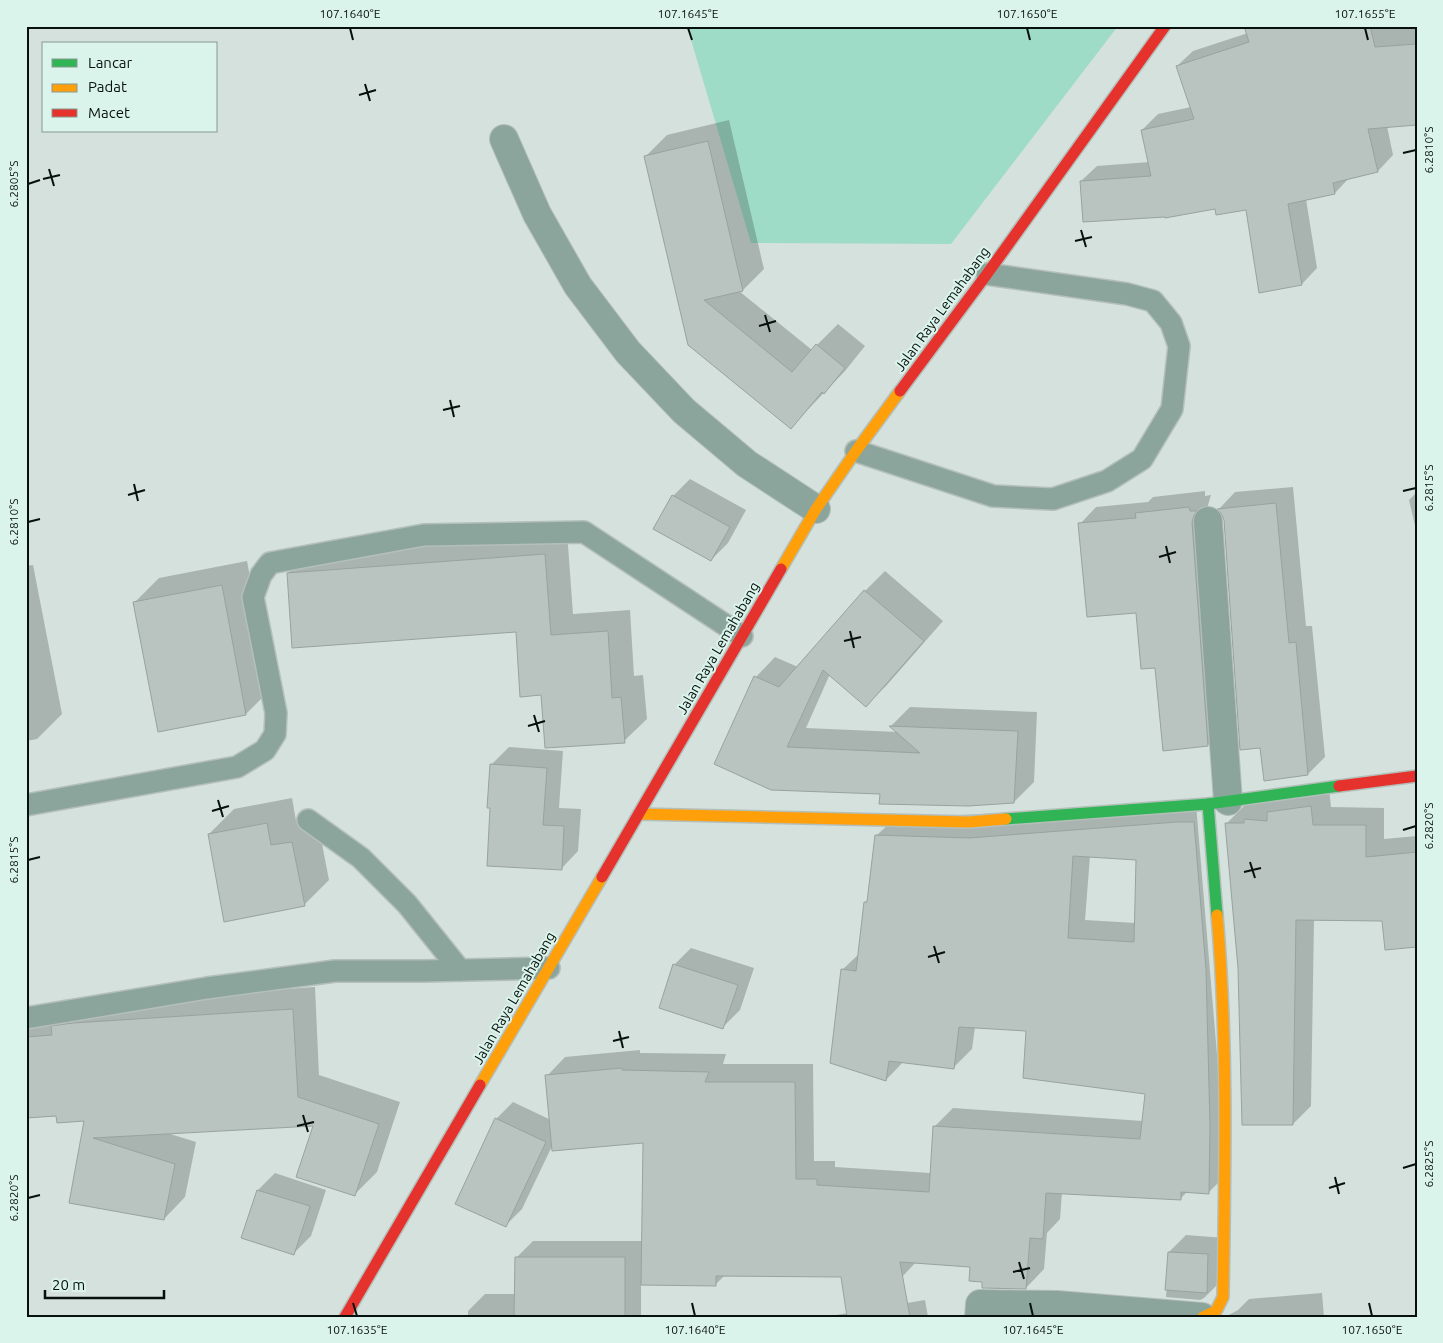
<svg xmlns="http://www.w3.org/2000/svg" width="1443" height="1343" font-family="Ubuntu,sans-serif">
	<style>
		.green { fill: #9fdcc8 }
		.shadow { fill: #0003; fill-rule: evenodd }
		.building { fill: #b9c3bf; stroke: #98a29e; fill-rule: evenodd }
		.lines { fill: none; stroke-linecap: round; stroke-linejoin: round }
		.lane-casing { stroke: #b4bfba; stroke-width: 24 }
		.street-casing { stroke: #b4bfba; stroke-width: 30 }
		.fast-casing { stroke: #b4bfba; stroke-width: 14 }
		.slow-casing { stroke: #b4bfba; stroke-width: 14 }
		.jam-casing { stroke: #b4bfba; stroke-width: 14 }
		.lane { stroke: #8ca59c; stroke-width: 21 }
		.street { stroke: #8ca59c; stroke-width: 28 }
		.fast { stroke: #30b455; stroke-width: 11 }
		.slow { stroke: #ff9f0a; stroke-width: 11 }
		.jam { stroke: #e5322d; stroke-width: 11 }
		.ticks { fill: none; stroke: #07100d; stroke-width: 2 }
		.labels { text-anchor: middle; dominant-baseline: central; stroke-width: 4; stroke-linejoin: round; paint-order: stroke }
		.street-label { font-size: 14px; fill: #07100d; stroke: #dbf4eb }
		.neatline { fill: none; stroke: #07100d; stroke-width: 2 }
		.ticks-label { font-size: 12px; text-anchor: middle; fill: #07100d }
	</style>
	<rect width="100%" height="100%" fill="#d4e1dc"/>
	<polygon class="green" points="687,26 1118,26 951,244 751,243"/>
	<g class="shadow">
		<polygon points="1245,26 1417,26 1417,124 1387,126 1393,155 1378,171 1350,177 1335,193 1306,199 1317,268 1302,284 1247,209 1217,208 1081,181 1097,166 1149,162 1142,130 1158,114 1191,107 1177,66 1193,51 1248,33"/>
		<polygon points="729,120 764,269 743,290 739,291 812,350 838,324 865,346 845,371 791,427 689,345 646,156 667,135"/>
		<polygon points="690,479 746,510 728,543 711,560 673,496"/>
		<polygon points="1293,487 1306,626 1312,626 1325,757 1308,774 1262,747 1225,520 1222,512 1219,509 1235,492"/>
		<polygon points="1205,491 1205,496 1211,495 1208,505 1224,729 1208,745 1156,666 1137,612 1080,524 1096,507 1148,502 1153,497"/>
		<polygon points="1417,492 1417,534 1409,500"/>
		<polygon points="567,532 573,614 630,610 634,676 643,675 647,719 624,741 542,694 517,631 288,573 310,551"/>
		<polygon points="247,561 271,689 246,714 159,730 134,603 159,578"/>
		<polygon points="33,565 62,714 37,739 26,741 26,566"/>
		<polygon points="885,571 943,621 886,686 866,705 830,674 806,728 898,732 891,726 910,707 1037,712 1034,782 1014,802 882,793 771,789 756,677 775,657 798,667 865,591"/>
		<polygon points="509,747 563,751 559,808 581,809 578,851 562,868 491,807 492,764"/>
		<polygon points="1329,788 1331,807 1384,808 1384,839 1417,836 1417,946 1383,920 1314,919 1311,1106 1293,1124 1239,968 1227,823 1245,805"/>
		<polygon points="292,798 296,821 317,818 329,880 304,905 209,834 234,809"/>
		<path d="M1196,804l31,370 -18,18 -21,-1 -8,8 -118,-7 -2,27 -13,14 -3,36 -18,19 -54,-23 -56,-3 -13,14 -178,-1 -9,9h-75v33h-173v-6l17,-17h31v-36l17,-17h110l1,-100 -91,3 -31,65 -17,17 -9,-107 17,-17 38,18 -4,-44 18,-19 75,-7v3l86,1 -3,10h90l1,97h21v6l96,6 3,-46 19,-19 190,13 3,-28 -119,-63 -52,-3 -3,22 -19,19 -49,-7 -18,19 -44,-110 18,-17 6,-51 2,-3 8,-63 19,-18zM1090,856l47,3 -1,64 -51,-3z"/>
		<polygon points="691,948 754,968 740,1010 723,1027 674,965"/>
		<polygon points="315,987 319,1075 400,1102 377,1172 355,1194 315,1125 167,1133 196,1142 185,1197 164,1219 70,1202 86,1120 57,1115 26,1117 26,1017 96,1002"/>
		<polygon points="275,1173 326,1190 311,1236 294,1253 258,1190"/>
		<polygon points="1186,1235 1225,1238 1221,1281 1204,1298 1200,1300 1166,1297 1169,1252"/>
		<polygon points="1322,1293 1324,1317 1220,1317 1227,1316 1238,1310 1249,1299"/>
		<polygon points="925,1300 928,1317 824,1317"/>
	</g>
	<g class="building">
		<polygon points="1244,26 1370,26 1375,47 1417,44 1417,125 1368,129 1378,172 1333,183 1335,194 1288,204 1302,285 1259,293 1246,210 1216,215 1215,209 1165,218 1165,217 1083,222 1080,181 1151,176 1141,130 1194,119 1176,66 1249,42"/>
		<polygon points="708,141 743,291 704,300 792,372 816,344 845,368 824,394 822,392 791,429 688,345 644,156"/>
		<polygon points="672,495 730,527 711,561 653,529"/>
		<polygon points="1276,503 1289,643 1296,642 1308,775 1264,781 1260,748 1240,750 1224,520 1221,513 1217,509"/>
		<polygon points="1189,507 1190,511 1197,511 1194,515 1192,522 1208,746 1163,751 1155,668 1141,669 1136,613 1087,617 1078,523 1136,518 1135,513"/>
		<polygon points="545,554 551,635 608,631 612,698 621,697 625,743 545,748 541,695 520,697 516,632 292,648 287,573"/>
		<polygon points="222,585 246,715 158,732 133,602"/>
		<polygon points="864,590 924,641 866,707 823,670 787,747 920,753 889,726 1018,731 1014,803 968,806 879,804 880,794 771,790 714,764 754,676 779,687"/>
		<polygon points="490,764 547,768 543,825 564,826 562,870 487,866 490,808 487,808"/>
		<polygon points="1311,806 1313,825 1366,825 1366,857 1417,852 1417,947 1385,950 1382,921 1296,920 1293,1125 1242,1125 1238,968 1225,823 1244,823 1244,819 1267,821 1267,812"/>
		<path d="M1177,822h17l12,147 4,157 -1,68 -28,-2v8l-135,-7 -3,46 -13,-1 -4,51 -44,-1v-6l-13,-1 1,-14 -70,-5 10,55h-63l-6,-40 -125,-1v10l-75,-1 2,-142 -91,8 -7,-76 77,-7v2l87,2 -4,10h90l1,97h21v6l112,7 4,-66 207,13 5,-45 -122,-16 3,-47 -67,-4 -5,42 -65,-8 -3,20 -56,-18 11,-94 15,2 8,-69h3l8,-67 94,3zM1073,856l63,4 -2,82 -66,-4z"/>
		<polygon points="267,823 271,845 292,842 305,906 224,922 208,834"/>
		<polygon points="673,964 738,985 723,1029 659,1008"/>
		<polygon points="293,1009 298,1097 379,1124 355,1196 296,1177 313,1126 93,1138 175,1164 164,1220 69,1203 84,1121 57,1123 56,1116 26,1118 26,1037 52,1035 51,1026 73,1023"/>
		<polygon points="495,1118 546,1142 506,1227 455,1204"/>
		<polygon points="257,1190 310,1206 294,1255 241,1238"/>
		<polygon points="1168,1252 1208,1254 1207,1293 1165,1290"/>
		<polygon points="515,1257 625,1257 625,1317 514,1317"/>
	</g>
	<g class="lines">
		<g class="lane-casing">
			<g id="lane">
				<polyline points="856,451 993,496 1053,499 1107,481 1142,459 1172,409 1179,346 1171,323 1153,301 1127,294 987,274"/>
				<polyline points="26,805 237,767 265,750 275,734 276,713 253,597 261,575 270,563 424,535 584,532 742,636"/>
				<polyline points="308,820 361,858 407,904 460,970"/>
				<polyline points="26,1018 207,988 335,971 423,971 549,968"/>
			</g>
		</g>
		<g class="street-casing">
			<g id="street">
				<polyline points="504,139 537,214 578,286 628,352 684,411 747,464 816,509"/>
				<polyline points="1208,521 1228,801"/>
				<polyline points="979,1317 980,1304 1057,1305 1202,1317"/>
			</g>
		</g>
		<g class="fast-casing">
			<g id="fast">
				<polyline points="1208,804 1217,915"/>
				<polyline points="1006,819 1208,804 1339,786"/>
			</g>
		</g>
		<g class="slow-casing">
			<g id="slow">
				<polyline points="781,569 816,509 856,451 900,391"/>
				<polyline points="639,814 968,822 1006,819"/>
				<polyline points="480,1085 602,877"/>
				<path d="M1203,1317l13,-6 7,-14c2,-127 5,-255 -6,-382"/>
			</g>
		</g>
		<g class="jam-casing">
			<g id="jam">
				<polyline points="900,391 987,274 1165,26"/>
				<polyline points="1339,786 1417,776"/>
				<polyline points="602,877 781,569"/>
				<polyline points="345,1317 480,1085"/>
			</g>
		</g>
		<use href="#lane" class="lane"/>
		<use href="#street" class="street"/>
		<use href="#fast" class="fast"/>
		<use href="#slow" class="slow"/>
		<use href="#jam" class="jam"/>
	</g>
	<path class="ticks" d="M350,28l3,12M688,28l4,12M1027,28l3,12M1365,28l3,12M365,84l5,17M359,95l17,-5M1403,153l13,-3M49,169l5,17M43,179l17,-4M28,184l12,-4M1081,230l5,17M1075,241l17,-4M765,315l5,17M759,326l17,-5M450,400l4,17M443,410l17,-4M134,484l4,17M1403,491l13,-3M128,495l17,-5M28,522l12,-3M1166,546l4,17M1159,557l17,-5M850,631l4,17M844,641l17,-4M534,715l5,17M528,726l17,-5M218,800l5,17M212,811l17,-5M1403,830l13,-4M28,860l12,-3M1250,862l5,16M1244,872l17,-4M934,946l5,17M928,957l17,-5M619,1031l4,17M613,1041l16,-4M303,1115l5,17M297,1126l17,-4M1403,1168l13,-4M1335,1177l4,17M1329,1188l16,-5M28,1198l12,-3M1019,1262l5,17M1013,1272l17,-4M353,1303l4,13M692,1303l3,13M1030,1303l3,13M1369,1303l3,13"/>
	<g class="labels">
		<g class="street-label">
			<text transform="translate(942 309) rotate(-54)">Jalan Raya Lemahabang</text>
			<text transform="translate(718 648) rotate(-60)">Jalan Raya Lemahabang</text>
			<text transform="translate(514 998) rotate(-60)">Jalan Raya Lemahabang</text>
		</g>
	</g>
	<rect width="1443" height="1343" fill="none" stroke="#dbf4eb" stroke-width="55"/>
	<rect x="42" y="42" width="175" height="90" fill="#dbf4eb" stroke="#869992"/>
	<rect x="52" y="59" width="25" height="8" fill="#30b455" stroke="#869992"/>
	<text x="88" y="68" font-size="15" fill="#07100d">Lancar</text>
	<rect x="52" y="84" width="25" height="8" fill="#ff9f0a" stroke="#869992"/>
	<text x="88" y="92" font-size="15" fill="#07100d">Padat</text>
	<rect x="52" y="109" width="25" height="8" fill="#e5322d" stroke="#869992"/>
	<text x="88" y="118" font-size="15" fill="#07100d">Macet</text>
	<path d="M45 1290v8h119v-8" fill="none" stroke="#07100d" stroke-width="2.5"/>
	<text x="52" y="1290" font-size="15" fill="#07100d" stroke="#dbf4eb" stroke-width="4" paint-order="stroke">20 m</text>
	<rect x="28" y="28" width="1388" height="1288" class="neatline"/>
	<g class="ticks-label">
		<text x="350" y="18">107.1640°E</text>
		<text x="688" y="18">107.1645°E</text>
		<text x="1027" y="18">107.1650°E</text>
		<text x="1365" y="18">107.1655°E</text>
		<text transform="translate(1429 150) rotate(-90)" y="4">6.2810°S</text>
		<text transform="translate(14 184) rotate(-90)" y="4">6.2805°S</text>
		<text transform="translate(1429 488) rotate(-90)" y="4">6.2815°S</text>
		<text transform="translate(14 522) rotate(-90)" y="4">6.2810°S</text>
		<text transform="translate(1429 826) rotate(-90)" y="4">6.2820°S</text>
		<text transform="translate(14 860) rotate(-90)" y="4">6.2815°S</text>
		<text transform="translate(1429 1164) rotate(-90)" y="4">6.2825°S</text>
		<text transform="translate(14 1198) rotate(-90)" y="4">6.2820°S</text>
		<text x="357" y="1334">107.1635°E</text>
		<text x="695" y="1334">107.1640°E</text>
		<text x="1033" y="1334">107.1645°E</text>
		<text x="1372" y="1334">107.1650°E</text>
	</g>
</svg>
